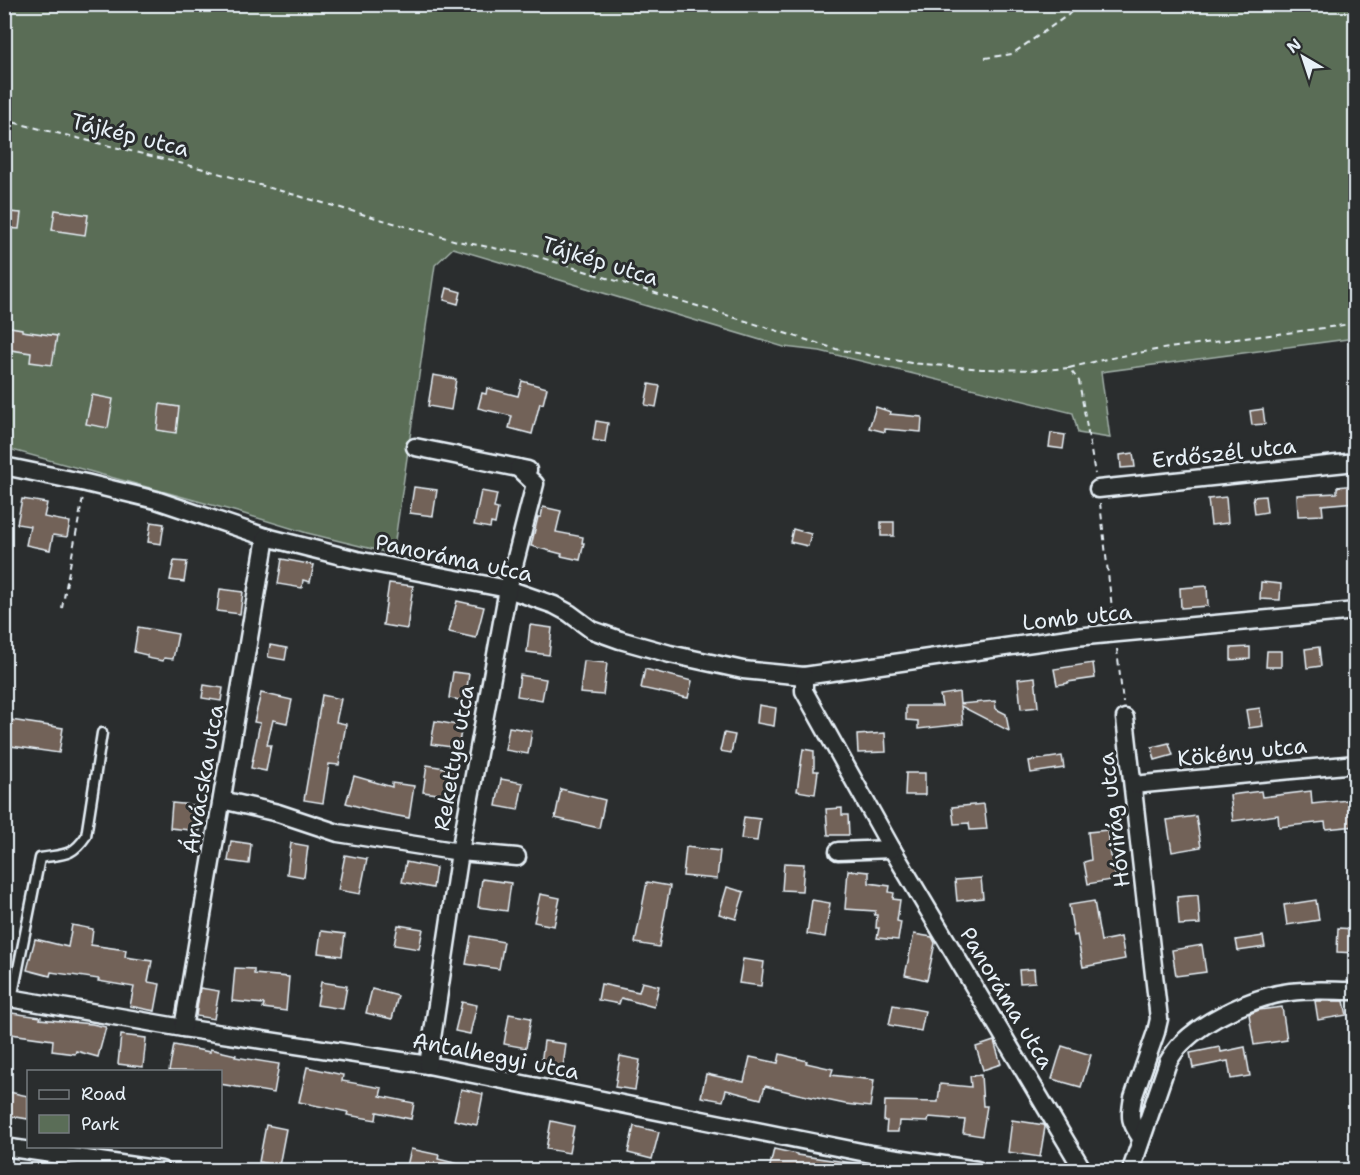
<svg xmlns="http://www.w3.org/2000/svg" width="1360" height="1175" font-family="'Shantell Sans',sans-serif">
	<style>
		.green { fill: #5a6d57; stroke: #a1afa8; stroke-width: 1.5 }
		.building { fill: #726259; stroke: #e8f1f8; stroke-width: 1.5 }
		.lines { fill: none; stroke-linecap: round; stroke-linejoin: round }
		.service-casing { stroke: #e8f1f8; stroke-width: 13 }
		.minor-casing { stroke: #e8f1f8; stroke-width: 21 }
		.path { stroke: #e8f1f8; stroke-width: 2; stroke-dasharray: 6 4.5; stroke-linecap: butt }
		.service { stroke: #2a2d2e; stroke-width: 8 }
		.minor { stroke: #2a2d2e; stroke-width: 16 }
		.labels { text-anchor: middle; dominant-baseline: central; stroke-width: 6; stroke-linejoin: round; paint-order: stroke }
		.street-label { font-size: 22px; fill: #e8f1f8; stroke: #2a2d2e }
	</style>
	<rect width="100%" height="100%" fill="#2a2d2e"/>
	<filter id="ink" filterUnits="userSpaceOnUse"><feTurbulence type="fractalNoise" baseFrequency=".0167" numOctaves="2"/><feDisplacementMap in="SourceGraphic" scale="12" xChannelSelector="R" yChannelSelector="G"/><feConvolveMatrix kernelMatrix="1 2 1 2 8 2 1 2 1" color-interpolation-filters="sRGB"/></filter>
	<g filter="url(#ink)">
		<polygon class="green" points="4,5 1355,5 1355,338 1101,372 1110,438 1078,433 1073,413 820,351 784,347 453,248 435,265 393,554 307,533 241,513 5,448"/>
		<g class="building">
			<polygon points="55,210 88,215 85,235 52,230"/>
			<polygon points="8,212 21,213 19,229 6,228"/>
			<polygon points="447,288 461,292 458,304 444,300"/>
			<polygon points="4,326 22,329 22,331 57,336 52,365 30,362 31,353 4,349"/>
			<polygon points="433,375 456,379 451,410 428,406"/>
			<polygon points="522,381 547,388 543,404 540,403 532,434 509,428 512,416 478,408 482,393 486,394 487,388 518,396"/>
			<polygon points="649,384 660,386 656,407 645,405"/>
			<polygon points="92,395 113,399 108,428 86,424"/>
			<polygon points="160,404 179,407 176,433 157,430"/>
			<polygon points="876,407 891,412 890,414 922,417 921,432 885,429 885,432 869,428"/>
			<polygon points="1263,409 1265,424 1252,425 1250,411"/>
			<polygon points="596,421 608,423 605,442 593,440"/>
			<polygon points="1051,433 1065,435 1063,449 1049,447"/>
			<polygon points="1133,453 1135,467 1121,468 1120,455"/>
			<polygon points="1356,485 1356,502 1322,505 1323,515 1298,516 1297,495 1337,493 1337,487"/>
			<polygon points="414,487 437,490 433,516 410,513"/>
			<polygon points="481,491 497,494 494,508 498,509 495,524 491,523 490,528 474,525"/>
			<polygon points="1265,496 1267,512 1255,514 1253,497"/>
			<polygon points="1226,497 1228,523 1211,525 1208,499"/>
			<polygon points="22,499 47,503 44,517 70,522 67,537 53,535 50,550 26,545 30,526 17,524"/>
			<polygon points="543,507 561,511 556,532 583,537 582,543 584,543 580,560 561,556 562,554 531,546 538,517 541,517"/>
			<polygon points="151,522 164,524 161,544 148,542"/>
			<rect x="881" y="522" width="13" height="14"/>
			<polygon points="793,529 811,534 808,546 790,542"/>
			<polygon points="282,559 314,565 310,582 303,580 302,588 278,584"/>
			<polygon points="174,561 187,562 184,582 170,580"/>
			<polygon points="1261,582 1281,584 1280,600 1260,599"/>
			<polygon points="389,583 413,586 407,629 383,625"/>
			<polygon points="1207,586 1208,606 1181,608 1180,588"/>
			<polygon points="220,589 243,592 240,614 217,611"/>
			<polygon points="457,601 484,607 476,638 449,632"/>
			<polygon points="530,625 552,628 549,655 527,652"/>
			<polygon points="138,627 178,634 173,659 164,658 163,661 147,658 147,655 134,652"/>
			<polygon points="270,645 287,648 285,660 268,657"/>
			<polygon points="1250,647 1250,659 1231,660 1231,648"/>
			<polygon points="1319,647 1321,666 1307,668 1305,649"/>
			<polygon points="1267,651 1281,651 1281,667 1266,667"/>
			<polygon points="584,661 607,663 603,695 580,693"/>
			<polygon points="1093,663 1095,678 1068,682 1068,683 1057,685 1054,669"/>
			<polygon points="645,669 692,681 688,698 641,688"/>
			<polygon points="453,672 469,674 465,701 449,698"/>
			<polygon points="520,675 546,679 542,700 517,696"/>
			<polygon points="1035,677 1038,707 1021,709 1018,679"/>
			<polygon points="204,685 223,688 221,701 202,698"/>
			<polygon points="959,692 960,704 995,701 996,709 1006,714 1009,731 961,706 963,724 918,729 918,721 906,720 906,706 942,706 940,695"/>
			<polygon points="261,693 292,700 287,723 273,720 267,745 271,745 266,771 251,768 260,723 254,722"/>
			<polygon points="322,695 341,699 336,722 346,724 339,765 329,764 323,803 304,800"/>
			<polygon points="759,705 776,708 774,726 757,723"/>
			<polygon points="1260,708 1263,726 1249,728 1246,710"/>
			<polygon points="4,719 63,728 59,753 4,745"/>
			<polygon points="435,721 462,726 458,748 431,744"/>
			<polygon points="509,727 532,731 528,754 505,750"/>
			<polygon points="724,733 735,735 731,753 720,751"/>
			<polygon points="885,733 886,752 858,753 857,735"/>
			<polygon points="1169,743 1173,755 1155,760 1152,747"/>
			<polygon points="803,749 814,751 814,771 818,771 815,794 797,791"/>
			<polygon points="1062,756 1064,768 1031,773 1029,761"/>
			<polygon points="427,765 457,770 453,796 423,792"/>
			<polygon points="906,773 925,773 925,795 905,795"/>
			<polygon points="354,776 392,787 392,783 414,786 409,818 377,812 346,803"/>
			<polygon points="501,779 523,783 518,810 496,806"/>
			<polygon points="561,789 605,800 599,828 555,818"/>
			<polygon points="1261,791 1262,797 1311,791 1312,804 1356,799 1356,826 1326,829 1325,822 1279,827 1278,815 1233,821 1230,795"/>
			<polygon points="172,803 203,806 200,831 170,828"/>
			<polygon points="984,804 987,829 970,830 969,823 954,824 952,807"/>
			<polygon points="842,808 842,815 848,815 849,835 828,835 826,809"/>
			<polygon points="1196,816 1201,847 1172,852 1167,820"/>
			<polygon points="744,817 760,819 757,841 741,839"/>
			<polygon points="1108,830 1111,857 1112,857 1116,879 1088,884 1084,862 1091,860 1088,832"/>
			<polygon points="231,841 251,844 249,864 228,861"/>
			<polygon points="291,843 308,846 304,877 287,874"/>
			<polygon points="686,847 720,851 717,879 683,876"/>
			<polygon points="345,855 367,859 360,894 338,890"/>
			<polygon points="406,862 436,868 433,888 402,882"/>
			<polygon points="784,863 804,864 802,891 782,890"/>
			<polygon points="848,870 869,872 869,883 890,886 889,892 894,893 893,899 900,900 897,921 901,922 898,940 877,938 879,928 876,928 877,915 874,915 875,911 845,909"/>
			<polygon points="981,878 983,898 957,901 955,880"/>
			<polygon points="482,879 511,883 507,911 478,907"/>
			<polygon points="647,882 670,886 659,947 635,943"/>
			<polygon points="727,887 744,892 736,919 719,914"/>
			<polygon points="540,894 560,898 554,926 534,922"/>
			<polygon points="1198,895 1200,924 1179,925 1177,897"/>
			<polygon points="812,900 830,903 825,937 807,934"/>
			<polygon points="1316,900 1319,920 1287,925 1284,905"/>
			<polygon points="1094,901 1101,941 1121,937 1125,959 1083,967 1077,935 1074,936 1069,905"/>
			<polygon points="72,925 93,929 91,945 126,950 125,957 152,961 148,982 160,984 155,1011 130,1006 134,987 98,981 99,979 51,972 50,976 27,970 35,939 68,947"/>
			<polygon points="398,925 423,929 419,949 394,945"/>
			<polygon points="1338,928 1356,929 1356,953 1337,952"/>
			<polygon points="321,931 345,934 342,956 318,953"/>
			<polygon points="914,934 932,937 935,943 927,980 905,975"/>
			<polygon points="471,936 504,942 499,969 466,964"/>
			<polygon points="1263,936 1265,947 1238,951 1236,940"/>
			<polygon points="1202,945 1206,972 1176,976 1172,950"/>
			<polygon points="743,959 764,962 761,986 739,983"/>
			<polygon points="235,968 254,969 254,974 289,977 286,1011 263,1008 264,1004 232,1001"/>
			<polygon points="1034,969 1035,982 1020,983 1019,970"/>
			<polygon points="321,982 347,986 343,1009 317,1005"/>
			<polygon points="642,982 659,986 654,1007 621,998 619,1004 598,1000 601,984 639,992"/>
			<polygon points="200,988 219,991 214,1019 196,1016"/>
			<polygon points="372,989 398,996 392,1019 366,1013"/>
			<polygon points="1315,1001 1344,1001 1347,1015 1318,1020"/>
			<polygon points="462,1002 477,1005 470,1034 455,1031"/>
			<polygon points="893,1005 925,1011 921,1031 889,1025"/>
			<polygon points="1282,1007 1287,1040 1254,1045 1249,1014 1259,1010"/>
			<polygon points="4,1012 41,1017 40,1019 92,1024 106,1027 98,1057 76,1051 75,1054 52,1051 53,1040 4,1033"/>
			<polygon points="509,1014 531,1018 526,1048 504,1044"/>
			<polygon points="121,1035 146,1038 143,1067 118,1064"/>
			<polygon points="544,1041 566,1044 563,1067 541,1064"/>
			<polygon points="994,1041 1001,1064 983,1070 976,1047"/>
			<polygon points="174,1045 210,1052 210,1049 236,1055 235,1057 279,1064 274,1093 220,1084 220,1071 169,1071"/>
			<polygon points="1062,1046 1091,1055 1081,1087 1052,1079"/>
			<polygon points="1220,1047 1221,1052 1245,1047 1250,1076 1231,1079 1228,1061 1193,1068 1190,1053"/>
			<polygon points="780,1054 807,1061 806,1063 833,1069 831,1075 874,1080 870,1107 845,1104 798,1094 765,1086 761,1099 726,1090 723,1101 701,1097 706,1074 744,1082 750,1057 778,1063"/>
			<polygon points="620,1056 640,1060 635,1090 615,1087"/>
			<polygon points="307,1067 343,1075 342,1081 382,1088 380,1096 414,1103 411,1119 377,1112 376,1120 347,1115 348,1112 299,1102"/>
			<polygon points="981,1075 983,1106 987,1106 982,1136 963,1133 965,1120 929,1117 928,1122 899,1121 898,1132 886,1132 887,1121 884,1121 885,1101 938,1102 940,1084 971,1087 970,1076"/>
			<polygon points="461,1089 483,1094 477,1125 454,1120"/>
			<polygon points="9,1092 28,1096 28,1119 4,1115"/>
			<polygon points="1012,1120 1044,1125 1045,1127 1040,1157 1008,1152"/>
			<polygon points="551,1121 574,1126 569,1153 546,1149"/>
			<polygon points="266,1125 286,1129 279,1166 259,1162"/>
			<polygon points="634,1126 659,1132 652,1159 628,1153"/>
			<polygon points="411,1149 439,1155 438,1159 467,1166 466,1170 406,1170"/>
			<polygon points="774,1149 797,1154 797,1155 859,1164 858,1170 769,1170"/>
		</g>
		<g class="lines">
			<g class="service-casing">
				<path id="service" d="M12,999l28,-141c23,-4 32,-1 46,-22l16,-103"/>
			</g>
			<g class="minor-casing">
				<g id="minor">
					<polyline points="415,447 528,470"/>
					<polyline points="4,466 86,483 156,500 266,537 357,560 508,589 554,605 569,613 592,630 620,640 670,654 743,670 804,676 1075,637 1356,611"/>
					<polyline points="1098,489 1356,462"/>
					<polyline points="804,676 804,691 892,849 1083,1170"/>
					<path d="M1125,718l34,301 -3,13 -23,66c-4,20 -3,24 8,40"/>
					<polyline points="1133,785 1356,764"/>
					<polyline points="222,800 278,813 338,833 460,852 517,857"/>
					<polyline points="838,851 892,849"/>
					<polyline points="4,997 183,1028 428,1065 871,1154 977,1170"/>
					<polyline points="183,1028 266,537"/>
					<polyline points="428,1065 460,852 508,589 535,484 518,468"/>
					<polyline points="4,1147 161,1170"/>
					<path d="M1131,1170l37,-108c4,-7 8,-13 14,-19 24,-24 74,-47 108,-51 22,-3 44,-1 66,-1"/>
				</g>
			</g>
			<g class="path">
				<polyline points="985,58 1012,54 1068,15 1078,4"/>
				<polyline points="4,120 200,168 457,241 536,256 836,349 911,363 982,369 1043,370 1069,368 1079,381 1095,474"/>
				<path d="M1069,368c94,-25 191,-29 287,-45"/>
				<polyline points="1100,503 1113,617"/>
				<polyline points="62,608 83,497"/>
				<polyline points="1117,649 1123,703"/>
			</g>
			<use href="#service" class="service"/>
			<use href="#minor" class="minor"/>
		</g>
	</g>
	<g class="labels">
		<g class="street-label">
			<text transform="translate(130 135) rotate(14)">Tájkép utca</text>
			<text transform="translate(600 261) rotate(17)">Tájkép utca</text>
			<text transform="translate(1224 453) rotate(-6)">Erdőszél utca</text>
			<text transform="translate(454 558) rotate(12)">Panoráma utca</text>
			<text transform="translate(1077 617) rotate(-6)">Lomb utca</text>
			<text transform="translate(1242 752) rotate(-6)">Kökény utca</text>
			<text transform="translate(454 758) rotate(-80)">Rekettye utca</text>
			<text transform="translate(203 779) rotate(-80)">Árvácska utca</text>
			<text transform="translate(1114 820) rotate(-97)">Hóvirág utca</text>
			<text transform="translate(1007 998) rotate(59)">Panoráma utca</text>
			<text transform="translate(496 1056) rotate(11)">Antalhegyi utca</text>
		</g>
	</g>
	<rect width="1360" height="1175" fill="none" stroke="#2a2d2e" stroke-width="24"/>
	<rect x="12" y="12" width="1336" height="1151" fill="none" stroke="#e8f1f8" stroke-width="2" filter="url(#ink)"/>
	<rect x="27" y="1070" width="195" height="78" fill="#2a2d2e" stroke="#767b7f" stroke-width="1.5"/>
	<rect x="39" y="1090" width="30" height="9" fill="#2a2d2e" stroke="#767b7f" stroke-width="1.5"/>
	<text x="81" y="1100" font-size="18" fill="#e8f1f8">Road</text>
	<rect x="39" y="1115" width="30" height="18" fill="#5a6d57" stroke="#767b7f" stroke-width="1.5"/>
	<text x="81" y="1130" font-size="18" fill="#e8f1f8">Park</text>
	<g transform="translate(1303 57) rotate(321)" stroke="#2a2d2e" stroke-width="4.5" paint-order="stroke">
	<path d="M0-4.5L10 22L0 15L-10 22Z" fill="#e8f1f8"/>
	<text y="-9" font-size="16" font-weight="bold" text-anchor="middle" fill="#e8f1f8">N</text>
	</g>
</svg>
